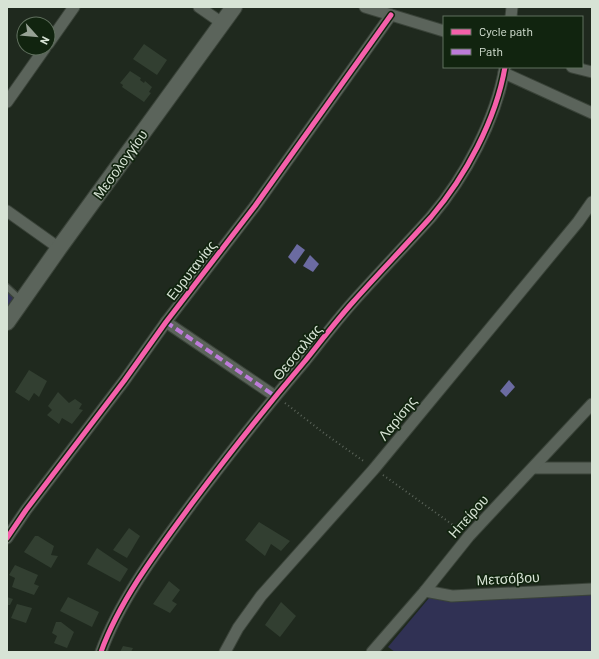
<svg xmlns="http://www.w3.org/2000/svg" width="599" height="659" font-family="Barlow,sans-serif">
	<style>
		.green { fill: #303154 }
		.water { fill: #6b6ba1 }
		.building { fill: #323f31 }
		.lines { fill: none; stroke-linecap: round; stroke-linejoin: round }
		.lane-casing { stroke: #3a4339; stroke-width: 8 }
		.street-casing { stroke: #3a4339; stroke-width: 13 }
		.secondary-casing { stroke: #3a4339; stroke-width: 18 }
		.path { stroke: #5b645a; stroke-width: 2; stroke-dasharray: 1 3; stroke-linecap: butt }
		.lane { stroke: #5b645b; stroke-width: 5.5 }
		.street { stroke: #5b645b; stroke-width: 11 }
		.secondary { stroke: #5b645b; stroke-width: 16 }
		.quiet { stroke: #bd7bd9; stroke-width: 4; stroke-dasharray: 8 4; stroke-linecap: butt }
		.cycleway-casing { stroke: #11240f; stroke-width: 8 }
		.cycleway { stroke: #f560ab; stroke-width: 5 }
		.labels { text-anchor: middle; dominant-baseline: central; stroke-width: 3.5; stroke-linejoin: round; paint-order: stroke }
		.street-label { font-size: 14px; fill: #d7e3d5; stroke: #11240f }
	</style>
	<rect width="100%" height="100%" fill="#1f291e"/>
	<g class="green">
		<polygon points="7,290 18,297 7,311"/>
		<polygon points="592,595 592,652 395,652 388,647 429,598"/>
	</g>
	<g class="water">
		<polygon points="297,244 305,250 295,264 288,257"/>
		<polygon points="310,255 319,264 313,272 303,266"/>
		<polygon points="509,380 515,387 506,397 500,391"/>
	</g>
	<g class="building">
		<polygon points="144,44 167,60 157,75 133,59"/>
		<polygon points="130,71 141,78 140,80 144,83 145,81 152,87 149,92 151,93 144,102 122,87 123,85 120,83"/>
		<polygon points="29,370 47,381 39,397 34,393 29,401 15,392"/>
		<polygon points="58,392 69,403 75,399 82,404 79,409 83,410 72,424 62,418 59,424 47,415 52,410 48,406"/>
		<polygon points="259,522 290,541 281,551 271,544 265,556 245,540"/>
		<polygon points="129,528 140,536 127,558 113,550"/>
		<polygon points="35,536 38,536 54,546 51,555 58,556 51,568 24,552"/>
		<polygon points="97,548 128,569 120,582 87,564"/>
		<polygon points="15,565 38,575 34,584 39,586 34,595 12,587 15,578 9,575"/>
		<polygon points="169,581 180,590 172,601 177,604 170,613 153,604"/>
		<polygon points="7,597 13,599 10,605 7,605"/>
		<polygon points="68,597 99,612 92,627 60,611"/>
		<polygon points="281,602 296,616 280,637 265,625"/>
		<polygon points="17,604 32,608 26,623 11,618"/>
		<polygon points="56,622 61,622 74,632 67,648 54,643 57,636 52,633"/>
		<polygon points="123,646 133,648 131,652 120,652"/>
	</g>
	<g class="lines">
		<g class="lane-casing">
			<polyline id="lane" points="7,287 21,300"/>
		</g>
		<g class="street-casing">
			<g id="street">
				<polyline points="199,7 222,23"/>
				<polyline points="365,7 444,31"/>
				<polyline points="511,17 512,7"/>
				<polyline points="48,44 74,7"/>
				<polyline points="572,67 592,72"/>
				<polyline points="504,73 592,113"/>
				<polyline points="7,102 45,48"/>
				<polyline points="7,211 59,248"/>
				<polyline points="166,322 275,396"/>
				<polyline points="533,468 592,468"/>
				<polyline points="7,538 26,510 124,381 166,322 255,206 391,15"/>
				<polyline points="425,591 452,596 592,589"/>
				<path d="M101,652c19,-53 59,-105 92,-150 36,-48 73,-95 112,-141 16,-20 31,-40 48,-59 25,-28 52,-56 78,-85 34,-40 65,-97 74,-150"/>
				<polyline points="225,652 238,628 261,596 374,469 578,222 592,202"/>
				<polyline points="372,652 425,591 469,536 592,404"/>
			</g>
		</g>
		<g class="secondary-casing">
			<polyline id="secondary" points="7,322 59,248 234,7"/>
		</g>
		<g class="path">
			<polyline points="285,403 325,434 365,462"/>
			<polyline points="383,475 460,530"/>
		</g>
		<use href="#lane" class="lane"/>
		<use href="#street" class="street"/>
		<use href="#secondary" class="secondary"/>
		<polyline class="quiet" points="166,322 275,396"/>
		<g class="cycleway-casing">
			<g id="cycleway">
				<polyline points="7,538 26,510 124,381 166,322 255,206 391,15"/>
				<path d="M101,652c19,-53 59,-105 92,-150 36,-48 73,-95 112,-141 16,-20 31,-40 48,-59 25,-28 52,-56 78,-85 34,-40 65,-97 74,-150"/>
			</g>
		</g>
		<use href="#cycleway" class="cycleway"/>
	</g>
	<g class="labels">
		<g class="street-label">
			<text transform="translate(120 164) rotate(-54)">Μεσολογγίου</text>
			<text transform="translate(191 270) rotate(-52)">Ευρυτανίας</text>
			<text transform="translate(297 352) rotate(-50)">Θεσσαλίας</text>
			<text transform="translate(397 418) rotate(-51)">Λαρίσης</text>
			<text transform="translate(468 516) rotate(-48)">Ηπείρου</text>
			<text transform="translate(508 578) rotate(-3)">Μετσόβου</text>
		</g>
	</g>
	<rect width="599" height="659" fill="none" stroke="#d7e3d5" stroke-width="16"/>
	<rect x="443" y="16" width="140" height="52" fill="#11240f" stroke="#60705e"/>
	<rect x="451" y="29" width="20" height="6" fill="#f560ab" stroke="#60705e"/>
	<text x="479" y="36" font-size="12" fill="#d7e3d5">Cycle path</text>
	<rect x="451" y="49" width="20" height="6" fill="#bd7bd9" stroke="#60705e"/>
	<text x="479" y="56" font-size="12" fill="#d7e3d5">Path</text>
	<g transform="translate(36 36) rotate(117)"><circle r="19" fill="#11240f" stroke="#60705e"/>
	<path d="M0-3L7 15L0 10L-7 15Z" fill="#97a295"/>
	<text y="-6" font-size="11" font-weight="bold" text-anchor="middle" fill="#d7e3d5">N</text>
	</g>
</svg>
